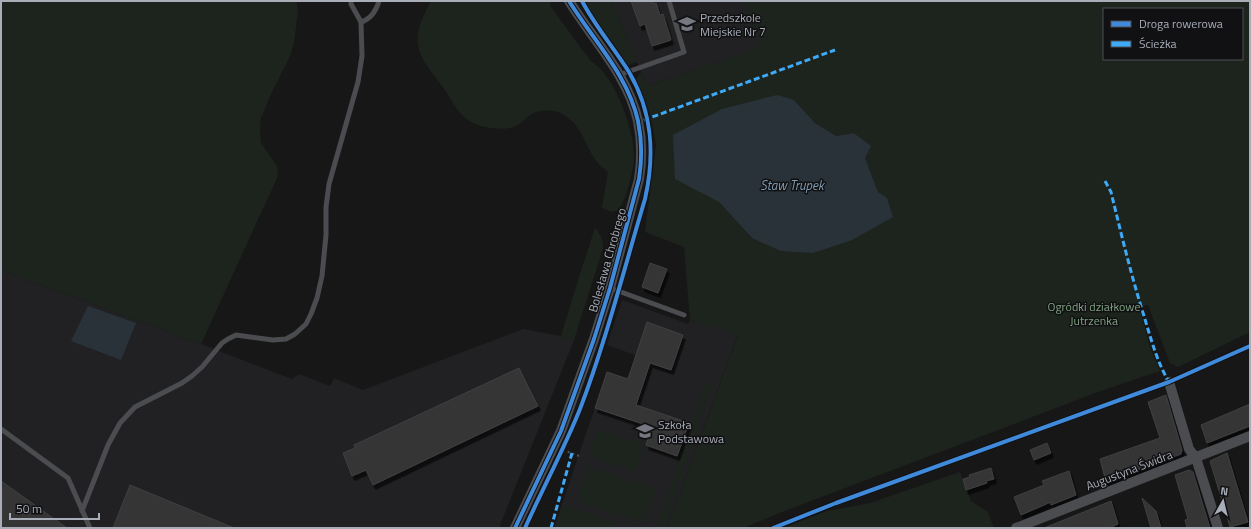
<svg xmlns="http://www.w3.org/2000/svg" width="1251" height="529" font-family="'Titillium Web',sans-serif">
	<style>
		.built { fill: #212123 }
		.green { fill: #1d241e; fill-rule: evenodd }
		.water { fill: #2a3239 }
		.building { fill: #353536; stroke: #3f4043; filter: url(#shadow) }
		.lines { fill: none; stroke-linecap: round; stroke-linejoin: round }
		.path { stroke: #4d4e52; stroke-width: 2; stroke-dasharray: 2 3; stroke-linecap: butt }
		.service { stroke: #4b4c50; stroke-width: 5 }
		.minor { stroke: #4b4c50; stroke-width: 10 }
		.quiet { stroke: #3fa9f5; stroke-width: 3; stroke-dasharray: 6 3; stroke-linecap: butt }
		.cycleway-casing { stroke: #111113; stroke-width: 6 }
		.cycleway { stroke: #408adc; stroke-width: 4 }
		.labels { text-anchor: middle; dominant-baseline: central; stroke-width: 3; stroke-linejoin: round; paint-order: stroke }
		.poi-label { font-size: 12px; fill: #a8adb8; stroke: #111113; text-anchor: start }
		.street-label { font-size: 12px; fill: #a8adb8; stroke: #111113 }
		.park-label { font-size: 12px; fill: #7fa381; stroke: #111113 }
		.water-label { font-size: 13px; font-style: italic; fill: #7f9bb3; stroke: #111113 }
	</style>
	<defs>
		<filter id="shadow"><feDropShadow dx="2.5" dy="4.5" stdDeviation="0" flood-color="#0009"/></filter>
	</defs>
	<rect width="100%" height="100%" fill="#171717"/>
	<g class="built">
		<polygon points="611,1 745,1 761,47 647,86"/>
		<polygon points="1,268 6,272 201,344 292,379 299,374 330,386 334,378 363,390 523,329 561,336 574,340 499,528 1,528"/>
		<polygon points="622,300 688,324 690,320 738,334 667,528 554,528 607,372 627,379 635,359 635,355 607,345"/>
	</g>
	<g class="green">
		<polygon points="1,1 296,1 298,10 294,43 290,56 271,94 261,118 260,131 261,143 277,166 278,176 201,344 6,272 1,268"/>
		<path d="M431,1h119l1,6 39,53c25,16 43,66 44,95 0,13 -4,27 -8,39 -3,8 -5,16 -14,18l-10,-4 6,-36c-3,-3 -7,-5 -9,-8 -14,-15 -15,-37 -35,-49 -9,-6 -26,-6 -35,1 -6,5 -12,11 -20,12 -8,2 -19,0 -28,-2 -5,-1 -14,-6 -18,-10 -7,-7 -11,-15 -16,-23 -10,-16 -26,-29 -29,-49 -2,-15 6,-30 13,-43z"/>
		<polygon points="585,1 611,1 637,62 626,66 590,11"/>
		<path d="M745,1h505v331l-72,35 -8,-4 -22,-58 -9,2 11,40 10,24 -62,21 -316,120 -39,16h-76l71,-193 -48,-15 -6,-73 -39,-15 11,-87 -6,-31 -14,-35 5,-7 6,14 113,-39zM1104,9h138v50h-138zM794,100l21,23 21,13 18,-3 16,13 -5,12 13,34 -126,46 -33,-36z"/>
		<path d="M595,228c6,7 8,12 8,20l-29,92 -13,-4 18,-59z"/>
		<polygon points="705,383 712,385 665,526 658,524"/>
		<polygon points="598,429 644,445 635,472 589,456"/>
		<polygon points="588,467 656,489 645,523 577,501"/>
		<polygon points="960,472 971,501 988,512 994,528 783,528 827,511 870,503"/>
		<polygon points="565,505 615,522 613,528 557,528"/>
	</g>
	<g class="water">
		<polygon points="777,95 794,100 815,123 836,136 854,133 871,146 865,158 878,192 887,198 893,217 852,240 813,253 781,251 752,238 719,202 675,179 673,135 722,109"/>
		<polygon points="88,306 136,323 121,360 71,341"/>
	</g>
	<g class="building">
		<polygon points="631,1 653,1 654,4 656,3 660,15 663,14 671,40 652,46 645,24 640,26"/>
		<polygon points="650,263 667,269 658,293 642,287"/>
		<polygon points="647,322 683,335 671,370 650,363 636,405 689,423 677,456 646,445 652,427 595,408 607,372 628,379"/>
		<polygon points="519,368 538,406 373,485 366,470 352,476 343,453 355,448 354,445"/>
		<polygon points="1166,395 1182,450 1181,454 1106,482 1100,459 1160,438 1148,402"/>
		<polygon points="1250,404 1250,426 1207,443 1201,425"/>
		<polygon points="1047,443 1051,453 1034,460 1030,450"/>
		<polygon points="1227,453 1248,522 1230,527 1210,461"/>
		<polygon points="991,468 994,479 986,481 987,483 966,490 963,479 970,477 969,475"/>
		<polygon points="1189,470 1193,472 1210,528 1187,528 1185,520 1188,519 1175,475"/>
		<polygon points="1069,471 1076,495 1051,505 1051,502 1021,515 1014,497 1044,485 1042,481"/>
		<polygon points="1,481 67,528 1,528"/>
		<polygon points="130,485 234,528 113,528"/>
		<polygon points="1142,498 1156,511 1161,528 1151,528"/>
		<polygon points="1111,501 1118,524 1109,528 1044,528"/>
	</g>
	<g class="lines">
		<polyline class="path" points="563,450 579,456"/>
		<g class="service">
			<path d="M361,22c10,-3 15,-11 18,-21"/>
			<polyline points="619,75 684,52 669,1"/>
			<polyline points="610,288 684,315"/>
			<polyline points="1,429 68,478 90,528"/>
			<polyline points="82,511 108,445 120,423 135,407 182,383 192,376 202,367 222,343 228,339 236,335 273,340 286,339 295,334 306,324 311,314 317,298 322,276 326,235 326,207 329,184 358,82 362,56 361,22 351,4 351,1"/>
		</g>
		<g class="minor">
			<polyline points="1169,382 1189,449 1196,458 1218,528"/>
			<path d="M515,528l46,-97 33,-92 16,-51 29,-109c3,-19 3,-39 -1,-58 -10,-46 -45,-81 -69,-120"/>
			<polyline points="1016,528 1250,436"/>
		</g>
		<g class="quiet">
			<polyline points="644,120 835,50"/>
			<path d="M1105,181l6,11c10,41 20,83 33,124 7,23 13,46 25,66"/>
			<polyline points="551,528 572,453"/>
		</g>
		<g class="cycleway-casing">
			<g id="cycleway">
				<path d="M515,528l46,-97 33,-92 16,-51 29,-109c3,-19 3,-39 -1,-58 -10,-46 -45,-81 -69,-120"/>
				<path d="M525,528c18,-40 39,-79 55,-119 26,-68 44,-140 65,-210 10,-44 8,-86 -16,-127 -15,-24 -34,-46 -47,-71"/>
				<polyline points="773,528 836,503 1169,382 1250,346"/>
			</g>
		</g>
		<use href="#cycleway" class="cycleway"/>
	</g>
	<defs>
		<g id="school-bare" transform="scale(1.38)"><path d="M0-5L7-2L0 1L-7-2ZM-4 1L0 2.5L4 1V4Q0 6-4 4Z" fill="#757880" stroke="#111113" stroke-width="2.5" paint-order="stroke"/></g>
	</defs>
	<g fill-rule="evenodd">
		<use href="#school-bare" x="687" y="24"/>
		<use href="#school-bare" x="645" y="431"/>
	</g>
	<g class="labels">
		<g class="poi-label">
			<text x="700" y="17">Przedszkole<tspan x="700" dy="14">Miejskie Nr 7</tspan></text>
			<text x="658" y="424">Szkoła<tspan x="658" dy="14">Podstawowa</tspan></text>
		</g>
		<g class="street-label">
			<text transform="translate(607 260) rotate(-74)">Bolesława Chrobrego</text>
			<text transform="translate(1129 470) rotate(-21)">Augustyna Świdra</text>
		</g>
		<g class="park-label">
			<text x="1094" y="306">Ogródki działkowe<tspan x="1094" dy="14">Jutrzenka</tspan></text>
		</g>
		<g class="water-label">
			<text x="792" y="185">Staw Trupek</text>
		</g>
	</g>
	<rect width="1251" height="529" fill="none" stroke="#a8adb8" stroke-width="4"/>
	<rect x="1103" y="8" width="140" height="52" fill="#111113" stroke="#4d4f55"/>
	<rect x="1111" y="21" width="20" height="6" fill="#408adc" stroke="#4d4f55"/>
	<text x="1139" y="28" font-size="12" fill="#a8adb8">Droga rowerowa</text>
	<rect x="1111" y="41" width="20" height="6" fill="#3fa9f5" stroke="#4d4f55"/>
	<text x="1139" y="48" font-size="12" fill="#a8adb8">Ścieżka</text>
	<g transform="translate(1223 501) rotate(8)" stroke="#111113" stroke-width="3" paint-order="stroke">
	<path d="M0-3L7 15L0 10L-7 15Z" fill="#a8adb8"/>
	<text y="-6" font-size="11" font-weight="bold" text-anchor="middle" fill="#a8adb8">N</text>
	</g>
	<path d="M10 513v6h89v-6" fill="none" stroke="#a8adb8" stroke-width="2"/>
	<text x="16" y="513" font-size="12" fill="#a8adb8" stroke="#111113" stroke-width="3" paint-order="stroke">50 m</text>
</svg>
